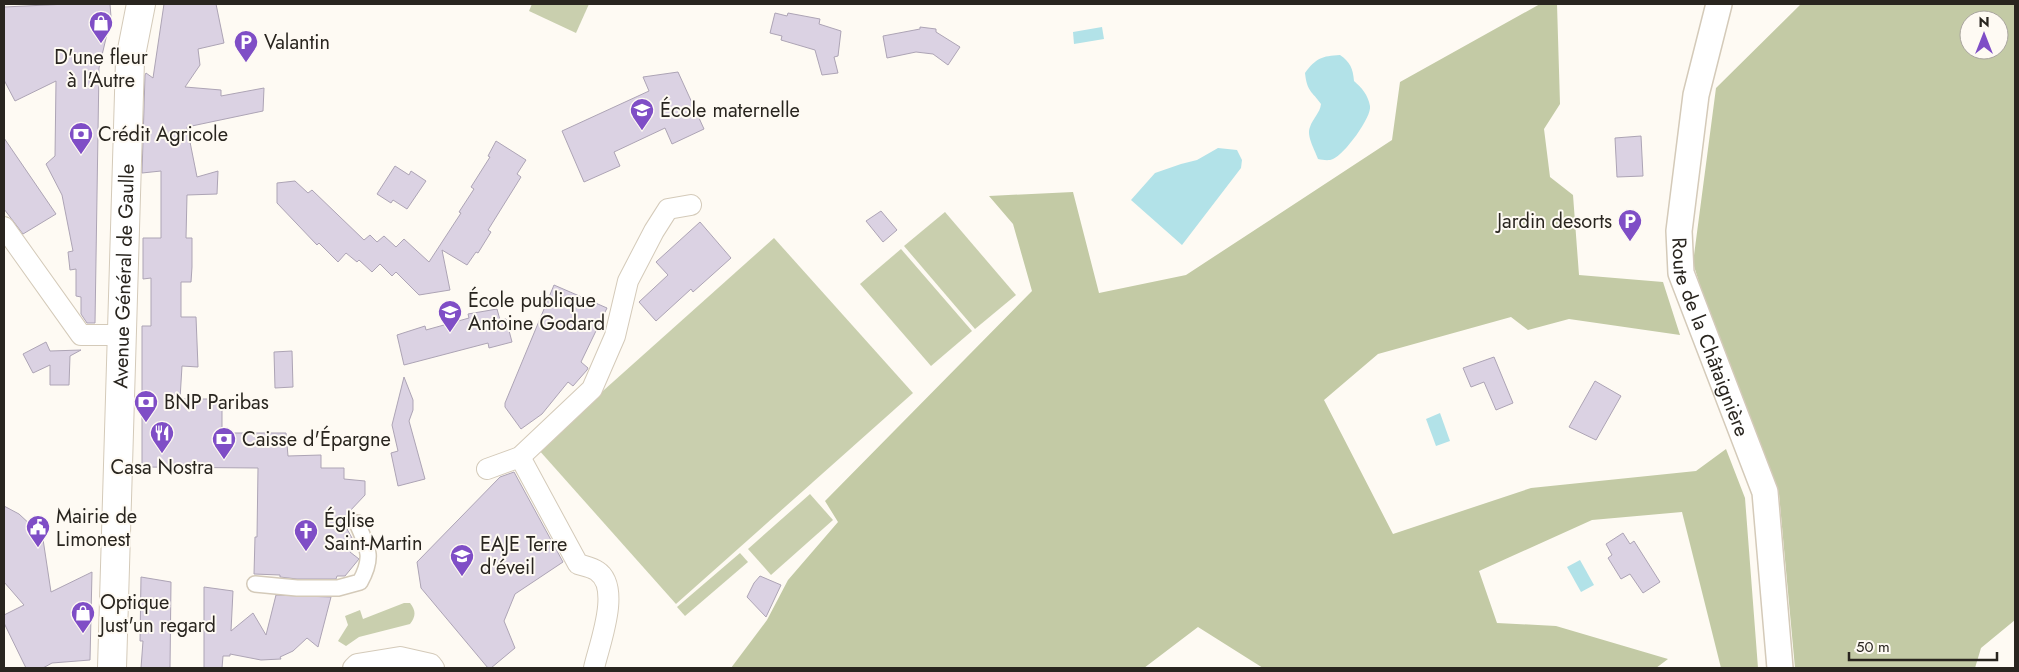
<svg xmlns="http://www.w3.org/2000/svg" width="2019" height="672" font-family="Jost,sans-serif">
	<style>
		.green { fill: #c9cfae }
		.forest { fill: #c3caa5; fill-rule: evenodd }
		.water { fill: #b2e2e8 }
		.building { fill: #dbd2e3; stroke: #ada4b5 }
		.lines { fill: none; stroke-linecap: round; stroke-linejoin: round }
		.pedestrian-casing { stroke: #d4cab9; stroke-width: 18 }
		.minor-casing { stroke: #d4cab9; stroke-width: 22 }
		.tertiary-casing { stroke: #d4cab9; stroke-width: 28 }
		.secondary-casing { stroke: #d4cab9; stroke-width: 30 }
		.pedestrian { stroke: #fff; stroke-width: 15 }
		.minor { stroke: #fff; stroke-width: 20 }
		.tertiary { stroke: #fff; stroke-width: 25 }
		.secondary { stroke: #fff; stroke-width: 28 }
		.labels { text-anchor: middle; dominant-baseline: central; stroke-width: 4; stroke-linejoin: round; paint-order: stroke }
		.poi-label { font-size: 20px; fill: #29251f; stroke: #fefaf3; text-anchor: start }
		.street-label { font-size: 20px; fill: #29251f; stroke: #fefaf3 }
	</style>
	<rect width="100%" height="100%" fill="#fefaf3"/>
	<g class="green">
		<polygon points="532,4 589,4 576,33 529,11"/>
		<polygon points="945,212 1016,295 975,329 904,246"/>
		<polygon points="774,238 913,393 676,604 538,449"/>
		<polygon points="901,249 972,331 931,366 860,284"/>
		<polygon points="810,494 833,520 771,575 748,549"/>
		<polygon points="740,553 748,562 685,616 677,607"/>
		<path d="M404,603h6c6,8 6,13 0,21l-51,13 -13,9 -8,-5 10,-16 -3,-9 15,-6 3,9z"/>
	</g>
	<g class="forest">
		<polygon points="1540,4 1557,4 1560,104 1544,129 1550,177 1573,195 1579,275 1663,282 1680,335 1569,319 1528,330 1511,317 1378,354 1324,400 1393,534 1531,488 1696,471 1726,449 1745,498 1758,668 1721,668 1682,512 1592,520 1479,571 1497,623 1556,626 1668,659 1656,668 1263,668 1198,627 1144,668 731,668 767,620 788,580 838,522 825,501 1032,291 1013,224 989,196 1073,192 1099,293 1186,275 1392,140 1400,82"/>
		<path d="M1801,4h214v616l-34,28 -6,20h-180l-16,-174 -28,-64 -33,-87 -25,-80 23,-175zM1969,20h30v30h-30z"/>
	</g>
	<g class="water">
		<polygon points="1102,27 1104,39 1074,44 1073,32"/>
		<path d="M1340,55c10,7 13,13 14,26 8,7 14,14 16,25 2,11 -26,49 -37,53 -4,2 -10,1 -15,0 -3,-9 -12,-23 -8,-32 3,-9 10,-14 11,-23 -9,-13 -14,-12 -16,-31 11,-15 17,-17 35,-18z"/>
		<polygon points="1218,148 1237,150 1242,160 1241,168 1182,245 1131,200 1155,173 1181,164 1197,160"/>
		<polygon points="1440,413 1450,441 1436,446 1426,419"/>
		<polygon points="1580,560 1594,585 1581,592 1567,567"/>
	</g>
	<g class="building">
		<polygon points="68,4 110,4 111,17 99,68 95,323 87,323 81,314 81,297 76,296 76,269 70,270 68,252 73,251 62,195 46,164 55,156 56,81 15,101 4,80 4,7"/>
		<polygon points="164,4 216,4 224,43 198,49 200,65 185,87 221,90 221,96 264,88 263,111 187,127 197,177 218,171 217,194 187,195 186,238 192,238 192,267 191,282 181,282 181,317 196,317 198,367 182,366 180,399 222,399 222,433 286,433 288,456 321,455 321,468 344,468 344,479 365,481 365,495 349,512 347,529 357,547 350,552 359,559 345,576 337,576 336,579 297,579 280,577 280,575 254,574 255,537 257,537 258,468 142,467 142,326 151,326 151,278 143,279 143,238 161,238 161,171 142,173 145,75 146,73 153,78"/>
		<polygon points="775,13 787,16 788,13 820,19 819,24 841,31 838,56 834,57 838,73 822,75 815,50 781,40 782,36 770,33"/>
		<polygon points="920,27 936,29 936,32 960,47 948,65 933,54 916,52 887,58 883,36 920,29"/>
		<polygon points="678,72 704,129 672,144 665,128 614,152 620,166 584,182 562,131 649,91 643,77"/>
		<polygon points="1641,136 1643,176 1617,177 1615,138"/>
		<polygon points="4,138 56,214 23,234 4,209"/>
		<polygon points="496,141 526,160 517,174 521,177 488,230 491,232 478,253 476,252 467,265 442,250 450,290 419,295 396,272 392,276 380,264 372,272 359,260 357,262 346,253 338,262 319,243 317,245 277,203 277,183 295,181 308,193 312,190 364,240 370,235 377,242 384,236 396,247 404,239 429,262 461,213 459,212 474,189 471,187 490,157 488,156"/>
		<polygon points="395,166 409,175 411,171 426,181 407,209 393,200 391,203 377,194"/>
		<polygon points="881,211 897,230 883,242 866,221"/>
		<polygon points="700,222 731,258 693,292 691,289 656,321 639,302 668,275 656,262"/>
		<polygon points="554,285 607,308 581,362 588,368 587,370 573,386 568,382 542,414 521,429 505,407 505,403"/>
		<polygon points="497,309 500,320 506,319 512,342 489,348 488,343 404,365 397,335 425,326 426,330 469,318 468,314"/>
		<polygon points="46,342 50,351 81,350 70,356 69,385 50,385 50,365 33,373 23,354"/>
		<polygon points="292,351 293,387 275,388 274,352"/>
		<polygon points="1494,357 1513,403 1496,410 1484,382 1471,387 1463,368"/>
		<polygon points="404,377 413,400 413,410 409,421 425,479 398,486 391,453 398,451 392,425"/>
		<polygon points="1595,381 1621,396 1596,440 1569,427"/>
		<polygon points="514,472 563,562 515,594 504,621 515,648 491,668 488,668 421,588 417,562 500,477"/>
		<polygon points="4,506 19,514 33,527 41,526 51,592 92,572 90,660 52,663 43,668 26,668 4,623 4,615 24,605 4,582"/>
		<polygon points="1623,533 1630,544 1634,541 1660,582 1643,593 1630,574 1621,579 1608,558 1612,555 1606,544"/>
		<polygon points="760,576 781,585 766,617 747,597 754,583"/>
		<polygon points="141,577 171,582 170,668 141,668 143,641 140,641"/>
		<polygon points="204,587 233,591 231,631 253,613 266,635 276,595 331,597 318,647 307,638 293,651 280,657 281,659 261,660 230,654 230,656 223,656 222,668 204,668"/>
	</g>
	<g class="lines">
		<g class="pedestrian-casing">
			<path id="pedestrian" d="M255,584l42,4h41l22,-6c14,-25 8,-34 -3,-59"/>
		</g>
		<g class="minor-casing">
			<g id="minor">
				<polyline points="4,227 81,335 121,335"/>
				<path d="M520,457l58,107c6,2 14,3 19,7 25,16 2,74 -3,97"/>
				<polyline points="487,469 520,457 592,389 615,336 628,281 654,231 668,209 691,205"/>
				<polyline points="353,668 357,664 400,657 431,664 434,668"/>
			</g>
		</g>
		<g class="tertiary-casing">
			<g id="tertiary">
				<path id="s1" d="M1719,4l-23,91 -17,136 2,42 84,219 15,176"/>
			</g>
		</g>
		<g class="secondary-casing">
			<g id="secondary">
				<path id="s2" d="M112,668l18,-608 11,-56"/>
			</g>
		</g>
		<use href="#pedestrian" class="pedestrian"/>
		<use href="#minor" class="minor"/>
		<use href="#tertiary" class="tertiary"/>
		<use href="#secondary" class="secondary"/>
	</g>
	<defs>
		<g id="shop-pin" transform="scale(1.25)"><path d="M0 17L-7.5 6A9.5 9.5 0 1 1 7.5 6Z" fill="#7f4ec6" stroke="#fefaf3"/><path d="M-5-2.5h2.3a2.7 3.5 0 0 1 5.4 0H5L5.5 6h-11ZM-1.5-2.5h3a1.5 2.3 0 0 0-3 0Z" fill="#fff"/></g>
		<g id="parking-pin" transform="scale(1.25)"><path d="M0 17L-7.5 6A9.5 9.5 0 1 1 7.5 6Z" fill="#7f4ec6" stroke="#fefaf3"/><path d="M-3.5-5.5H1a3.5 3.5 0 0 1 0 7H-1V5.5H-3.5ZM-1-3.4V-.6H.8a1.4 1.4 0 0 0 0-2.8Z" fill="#fff"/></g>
		<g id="school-pin" transform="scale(1.25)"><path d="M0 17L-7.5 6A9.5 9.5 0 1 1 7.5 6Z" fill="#7f4ec6" stroke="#fefaf3"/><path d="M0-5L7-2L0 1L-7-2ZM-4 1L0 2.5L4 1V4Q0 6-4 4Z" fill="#fff"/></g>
		<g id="bank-pin" transform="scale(1.25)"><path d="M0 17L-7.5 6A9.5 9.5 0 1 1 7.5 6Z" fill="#7f4ec6" stroke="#fefaf3"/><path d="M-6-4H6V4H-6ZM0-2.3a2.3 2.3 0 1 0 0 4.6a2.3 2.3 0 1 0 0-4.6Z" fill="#fff"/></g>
		<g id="restaurant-pin" transform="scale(1.25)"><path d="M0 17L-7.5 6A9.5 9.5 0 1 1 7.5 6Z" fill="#7f4ec6" stroke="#fefaf3"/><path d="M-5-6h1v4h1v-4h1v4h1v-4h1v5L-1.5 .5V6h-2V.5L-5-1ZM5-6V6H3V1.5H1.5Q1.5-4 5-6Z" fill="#fff"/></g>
		<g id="civic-pin" transform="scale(1.25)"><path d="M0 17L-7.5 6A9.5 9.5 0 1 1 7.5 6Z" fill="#7f4ec6" stroke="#fefaf3"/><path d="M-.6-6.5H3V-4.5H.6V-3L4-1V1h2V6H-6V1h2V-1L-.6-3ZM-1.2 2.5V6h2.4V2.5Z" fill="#fff"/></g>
		<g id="church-pin" transform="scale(1.25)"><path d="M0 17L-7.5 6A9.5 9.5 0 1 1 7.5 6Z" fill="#7f4ec6" stroke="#fefaf3"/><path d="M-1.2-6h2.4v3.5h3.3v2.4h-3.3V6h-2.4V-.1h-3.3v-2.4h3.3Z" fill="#fff"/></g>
	</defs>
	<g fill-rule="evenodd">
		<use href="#shop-pin" x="101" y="23"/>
		<use href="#parking-pin" x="246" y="42"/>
		<use href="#school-pin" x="642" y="110"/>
		<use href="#bank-pin" x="81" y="134"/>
		<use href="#parking-pin" x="1630" y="221"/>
		<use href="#school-pin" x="450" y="312"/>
		<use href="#bank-pin" x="146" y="402"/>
		<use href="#restaurant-pin" x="162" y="433"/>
		<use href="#bank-pin" x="224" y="439"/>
		<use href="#civic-pin" x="38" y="527"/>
		<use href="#church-pin" x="306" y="531"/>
		<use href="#school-pin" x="462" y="556"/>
		<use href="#shop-pin" x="83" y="613"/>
	</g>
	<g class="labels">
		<g class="poi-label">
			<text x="264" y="42">Valantin</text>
			<text x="101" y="57" text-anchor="middle">D'une fleur<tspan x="101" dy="23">à l'Autre</tspan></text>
			<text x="660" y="110">École maternelle</text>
			<text x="98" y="134">Crédit Agricole</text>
			<text x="1612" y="221" text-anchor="end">Jardin desorts</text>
			<text x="468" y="300">École publique<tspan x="468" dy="23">Antoine Godard</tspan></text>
			<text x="164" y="402">BNP Paribas</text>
			<text x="242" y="439">Caisse d'Épargne</text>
			<text x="162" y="467" text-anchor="middle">Casa Nostra</text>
			<text x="56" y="516">Mairie de<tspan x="56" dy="23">Limonest</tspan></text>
			<text x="324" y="520">Église<tspan x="324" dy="23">Saint-Martin</tspan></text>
			<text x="480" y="544">EAJE Terre<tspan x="480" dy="23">d'éveil</tspan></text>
			<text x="100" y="602">Optique<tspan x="100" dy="23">Just'un regard</tspan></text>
		</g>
		<g class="street-label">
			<text stroke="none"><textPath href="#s2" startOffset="392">Avenue Général de Gaulle</textPath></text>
			<text stroke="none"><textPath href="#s1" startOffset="342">Route de la Châtaignière</textPath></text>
		</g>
	</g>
	<rect width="2019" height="672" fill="none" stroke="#29251f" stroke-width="10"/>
	<g transform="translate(1984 35)"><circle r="24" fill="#fefaf3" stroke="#a9a59e"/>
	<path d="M0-4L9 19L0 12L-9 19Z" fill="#7f4ec6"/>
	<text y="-8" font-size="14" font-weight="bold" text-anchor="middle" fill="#29251f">N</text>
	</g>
	<path d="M1849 652v8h148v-8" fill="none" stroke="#29251f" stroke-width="2.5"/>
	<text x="1856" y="652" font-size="15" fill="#29251f" stroke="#fefaf3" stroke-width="4" paint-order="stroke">50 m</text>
</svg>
